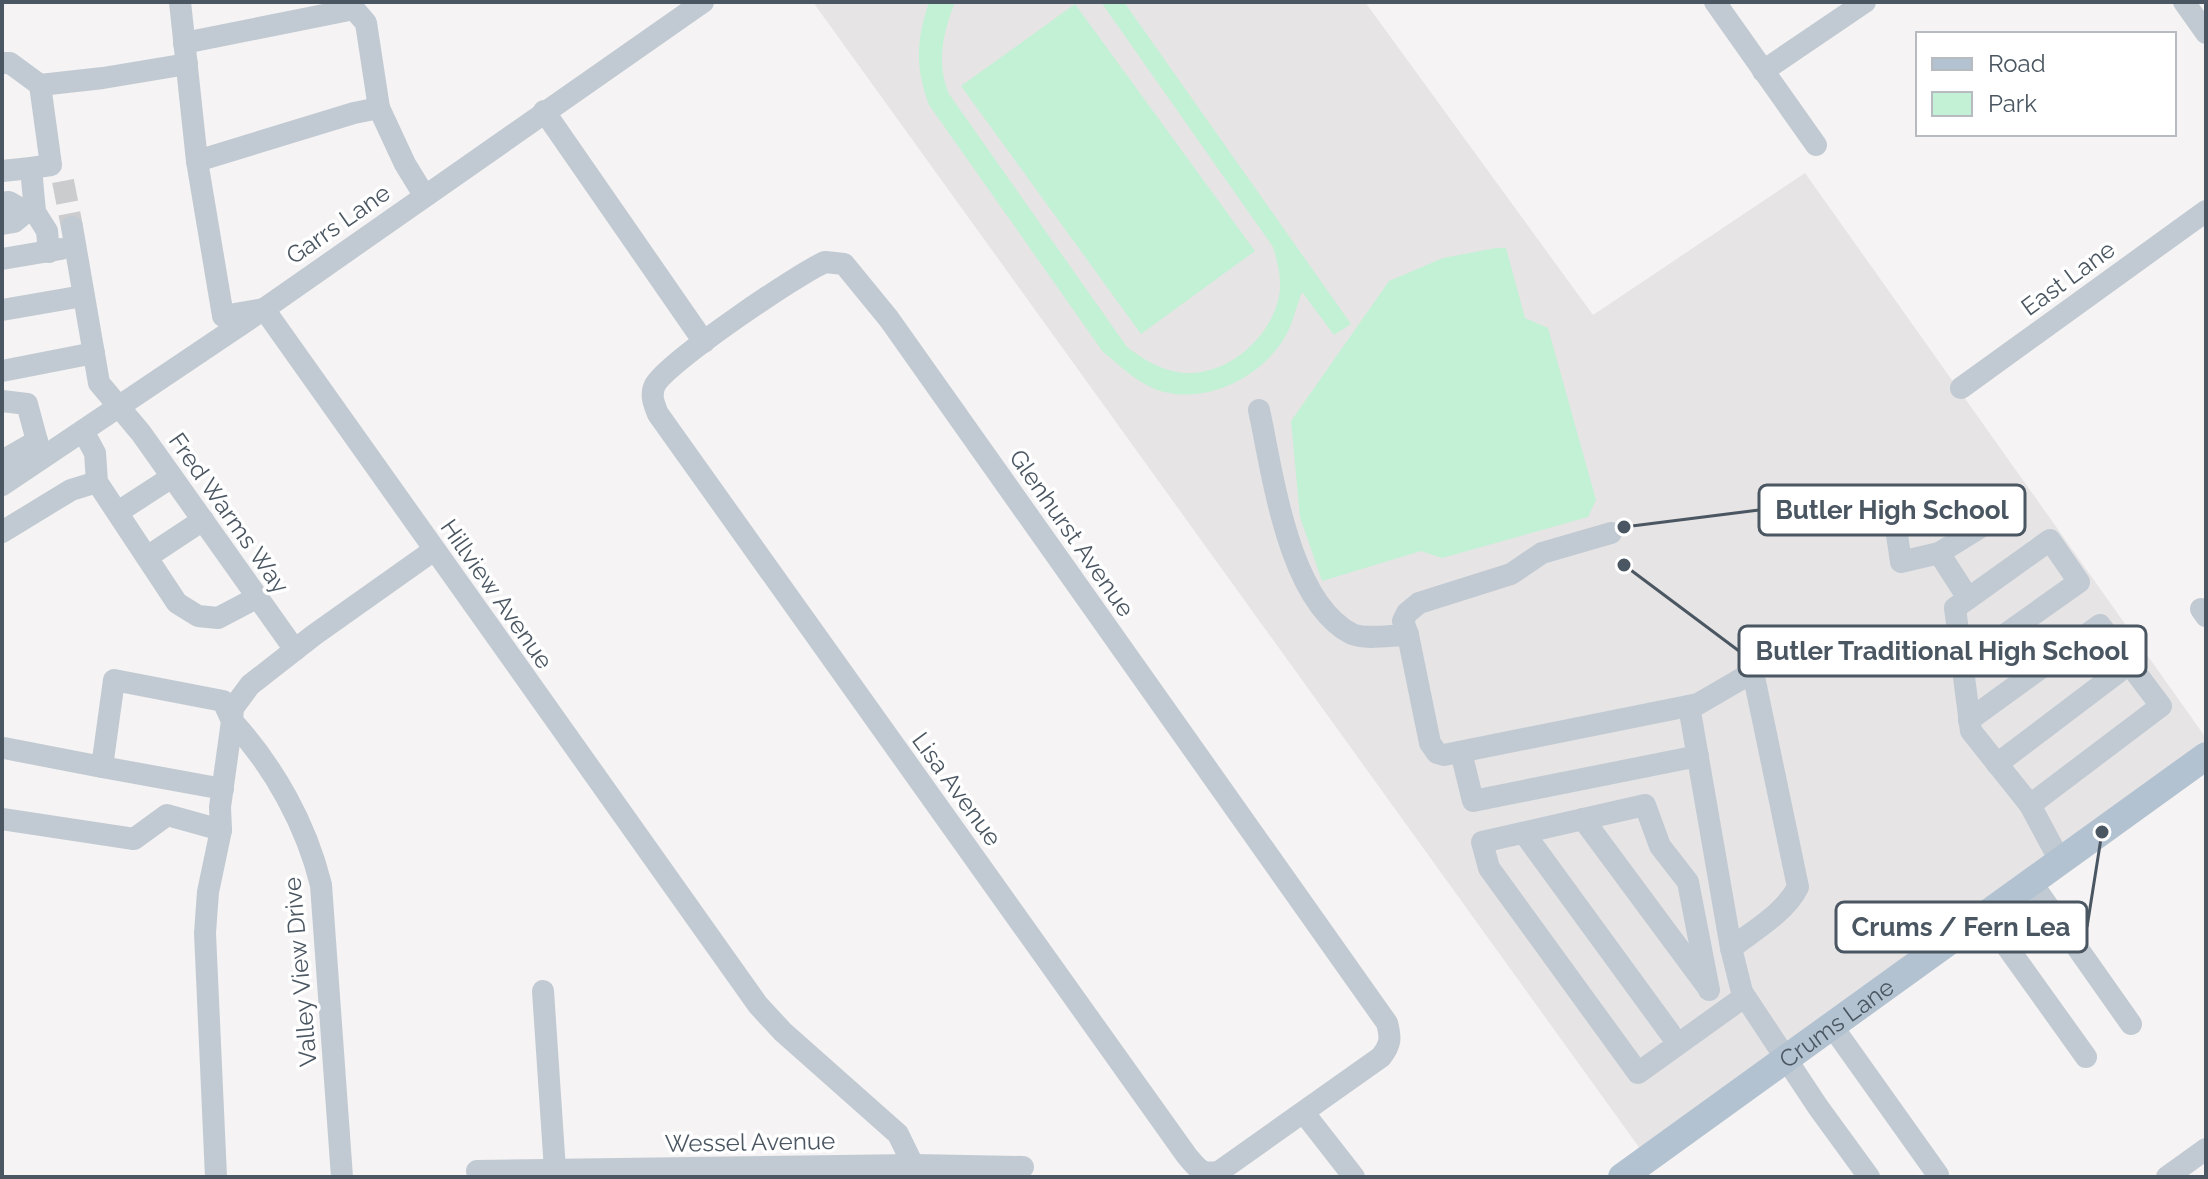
<svg xmlns="http://www.w3.org/2000/svg" width="2208" height="1179" font-family="Raleway,sans-serif">
	<style>
		.education { fill: #e6e4e5 }
		.green { fill: #c3f1d5 }
		.lines { fill: none; stroke-linecap: round; stroke-linejoin: round }
		.minor-tunnel { stroke: #caccce; stroke-width: 22; stroke-dasharray: 22 11; stroke-linecap: butt }
		.minor { stroke: #c1cad2; stroke-width: 22 }
		.major { stroke: #b3c2d1; stroke-width: 28 }
		.labels { text-anchor: middle; dominant-baseline: central; stroke-width: 7; stroke-linejoin: round; paint-order: stroke }
		.street-label { font-size: 24px; fill: #4a5661; stroke: #fff }
		.leader { fill: none; stroke: #4a5661; stroke-width: 3 }
		.callout-dot { fill: #4a5661; stroke: #fff; stroke-width: 3 }
		.callout { fill: #fff; stroke: #4a5661; stroke-width: 3 }
		.callout-label { font-size: 26px; text-anchor: middle; font-weight: bold; fill: #4a5661 }
	</style>
	<rect width="100%" height="100%" fill="#f5f3f3"/>
	<polygon class="education" points="813,2 1365,2 1593,315 1805,173 2206,738 2206,742 1641,1150"/>
	<g class="green">
		<path d="M929,2h26c-12,31 -19,60 -6,92l178,253c17,13 35,24 57,26 45,3 91,-38 96,-83 1,-14 -3,-30 -7,-43l-172,-245h23l227,322 -17,11 -32,-43c-6,15 -9,31 -17,45 -24,40 -75,66 -121,55 -24,-6 -42,-25 -61,-40l-174,-247c-14,-38 -13,-64 0,-103z"/>
		<polygon points="1075,4 1255,251 1141,334 961,86"/>
		<polygon points="1496,248 1506,248 1525,318 1548,328 1596,500 1588,517 1442,558 1421,551 1322,581 1300,517 1291,421 1389,281 1443,258"/>
	</g>
	<g class="lines">
		<polyline class="minor-tunnel" points="63,181 72,227"/>
		<g class="minor">
			<polyline points="180,2 197,161 223,316 264,309 758,1005 783,1032 898,1134 919,1177"/>
			<polyline points="1715,2 1816,145"/>
			<polyline points="2184,2 2206,33"/>
			<polyline points="184,43 354,9 366,23 379,108 405,164 424,195"/>
			<polyline points="2,63 10,63 40,85 51,165 31,168 35,212 47,231 49,252"/>
			<polyline points="1763,71 1865,2"/>
			<polyline points="40,85 103,78 187,64"/>
			<polyline points="544,111 704,342"/>
			<polyline points="197,161 354,113 379,108"/>
			<polyline points="2,171 31,168"/>
			<polyline points="2,203 9,202 26,212 35,212"/>
			<polyline points="2,224 14,222 26,212"/>
			<polyline points="72,227 99,383 141,433 295,650"/>
			<polyline points="2,259 61,249"/>
			<path d="M825,262l19,2 45,55 498,704c4,15 4,21 -6,34l-161,114c-18,5 -22,-2 -33,-15l-529,-742c-4,-10 -8,-19 -3,-29 11,-22 144,-112 170,-123z"/>
			<polyline points="2,310 83,296"/>
			<polyline points="2,371 94,353"/>
			<polyline points="1961,388 2206,211"/>
			<polyline points="2,401 27,404 37,441"/>
			<path d="M1259,410c14,64 29,191 93,224 14,6 40,1 56,1l-5,-14 4,-8 12,-10 92,-29 31,-21 69,-20"/>
			<polyline points="83,431 95,453 97,482 177,603 198,616 218,618 258,597"/>
			<polyline points="2,461 37,441 40,455"/>
			<polyline points="2,485 264,309 703,2"/>
			<polyline points="118,512 172,477"/>
			<polyline points="2,532 71,490 97,482"/>
			<polyline points="1897,535 1901,562 1939,553 1989,522"/>
			<polyline points="1939,553 1968,598"/>
			<polyline points="147,557 203,520"/>
			<polyline points="2201,609 2206,616"/>
			<path d="M1408,635l22,108 7,10 7,2 254,-51 55,-32 45,215c-13,26 -45,44 -67,61"/>
			<polyline points="1854,663 1959,639"/>
			<polyline points="1962,665 2079,582 2050,540 1955,608 1971,731 2030,805 2060,861"/>
			<polyline points="1689,706 1731,948 1742,992 1818,1107 1869,1177"/>
			<polyline points="1969,720 2100,625 2161,706 2030,805"/>
			<polyline points="4,748 102,767"/>
			<polyline points="1461,752 1473,801 1698,756"/>
			<polyline points="1997,764 2129,664"/>
			<polyline points="2,819 134,839 167,815 221,830"/>
			<polyline points="1583,819 1706,985"/>
			<polyline points="1524,833 1670,1033"/>
			<polyline points="2031,882 2131,1024"/>
			<polyline points="1985,916 2086,1057"/>
			<polyline points="1709,990 1688,882 1660,846 1645,805 1482,842 1489,868 1638,1073 1744,997"/>
			<polyline points="543,991 555,1170"/>
			<polyline points="1832,1026 1938,1175"/>
			<polyline points="1304,1113 1354,1177"/>
			<polyline points="477,1171 914,1165 1023,1167"/>
			<polyline points="216,1177 205,933 208,892 221,830 220,807 232,721 223,701 114,680 102,767 223,789"/>
			<path d="M342,1177l-21,-292c-15,-61 -47,-118 -89,-164l1,-13 17,-23 64,-50 120,-85"/>
			<polyline points="2167,1177 2206,1149"/>
		</g>
		<path class="major" id="s1" d="M1622,1177l584,-421"/>
	</g>
	<g class="labels">
		<g class="street-label">
			<text transform="translate(338 224) rotate(-35)">Garrs Lane</text>
			<text transform="translate(2068 278) rotate(-36)">East Lane</text>
			<text transform="translate(229 513) rotate(55)">Fred Warms Way</text>
			<text transform="translate(1072 533) rotate(55)">Glenhurst Avenue</text>
			<text transform="translate(497 594) rotate(55)">Hillview Avenue</text>
			<text transform="translate(957 789) rotate(54)">Lisa Avenue</text>
			<text transform="translate(300 972) rotate(-95)">Valley View Drive</text>
			<text stroke="none"><textPath href="#s1" startOffset="264">Crums Lane</textPath></text>
			<text transform="translate(750 1142) rotate(-1)">Wessel Avenue</text>
		</g>
	</g>
	<path class="leader" d="M1624 527L1759 510M1624 565L1739 651M2102 832L2087 927"/>
	<g class="callout-dot">
		<circle cx="1624" cy="527" r="8"/>
		<circle cx="1624" cy="565" r="8"/>
		<circle cx="2102" cy="832" r="8"/>
	</g>
	<g class="callout">
		<rect x="1759" y="485" width="266" height="50" rx="8"/>
		<rect x="1739" y="626" width="407" height="50" rx="8"/>
		<rect x="1836" y="902" width="251" height="50" rx="8"/>
	</g>
	<g class="callout-label">
		<text x="1892" y="519">Butler High School</text>
		<text x="1942" y="660">Butler Traditional High School</text>
		<text x="1961" y="936">Crums / Fern Lea</text>
	</g>
	<rect width="2208" height="1179" fill="none" stroke="#4a5661" stroke-width="8"/>
	<rect x="1916" y="32" width="260" height="104" fill="#ffffff" stroke="#b7bbc0" stroke-width="2"/>
	<rect x="1932" y="58" width="40" height="12" fill="#b3c2d1" stroke="#b7bbc0" stroke-width="2"/>
	<text x="1988" y="72" font-size="24" fill="#4a5661">Road</text>
	<rect x="1932" y="92" width="40" height="24" fill="#c3f1d5" stroke="#b7bbc0" stroke-width="2"/>
	<text x="1988" y="112" font-size="24" fill="#4a5661">Park</text>
</svg>
